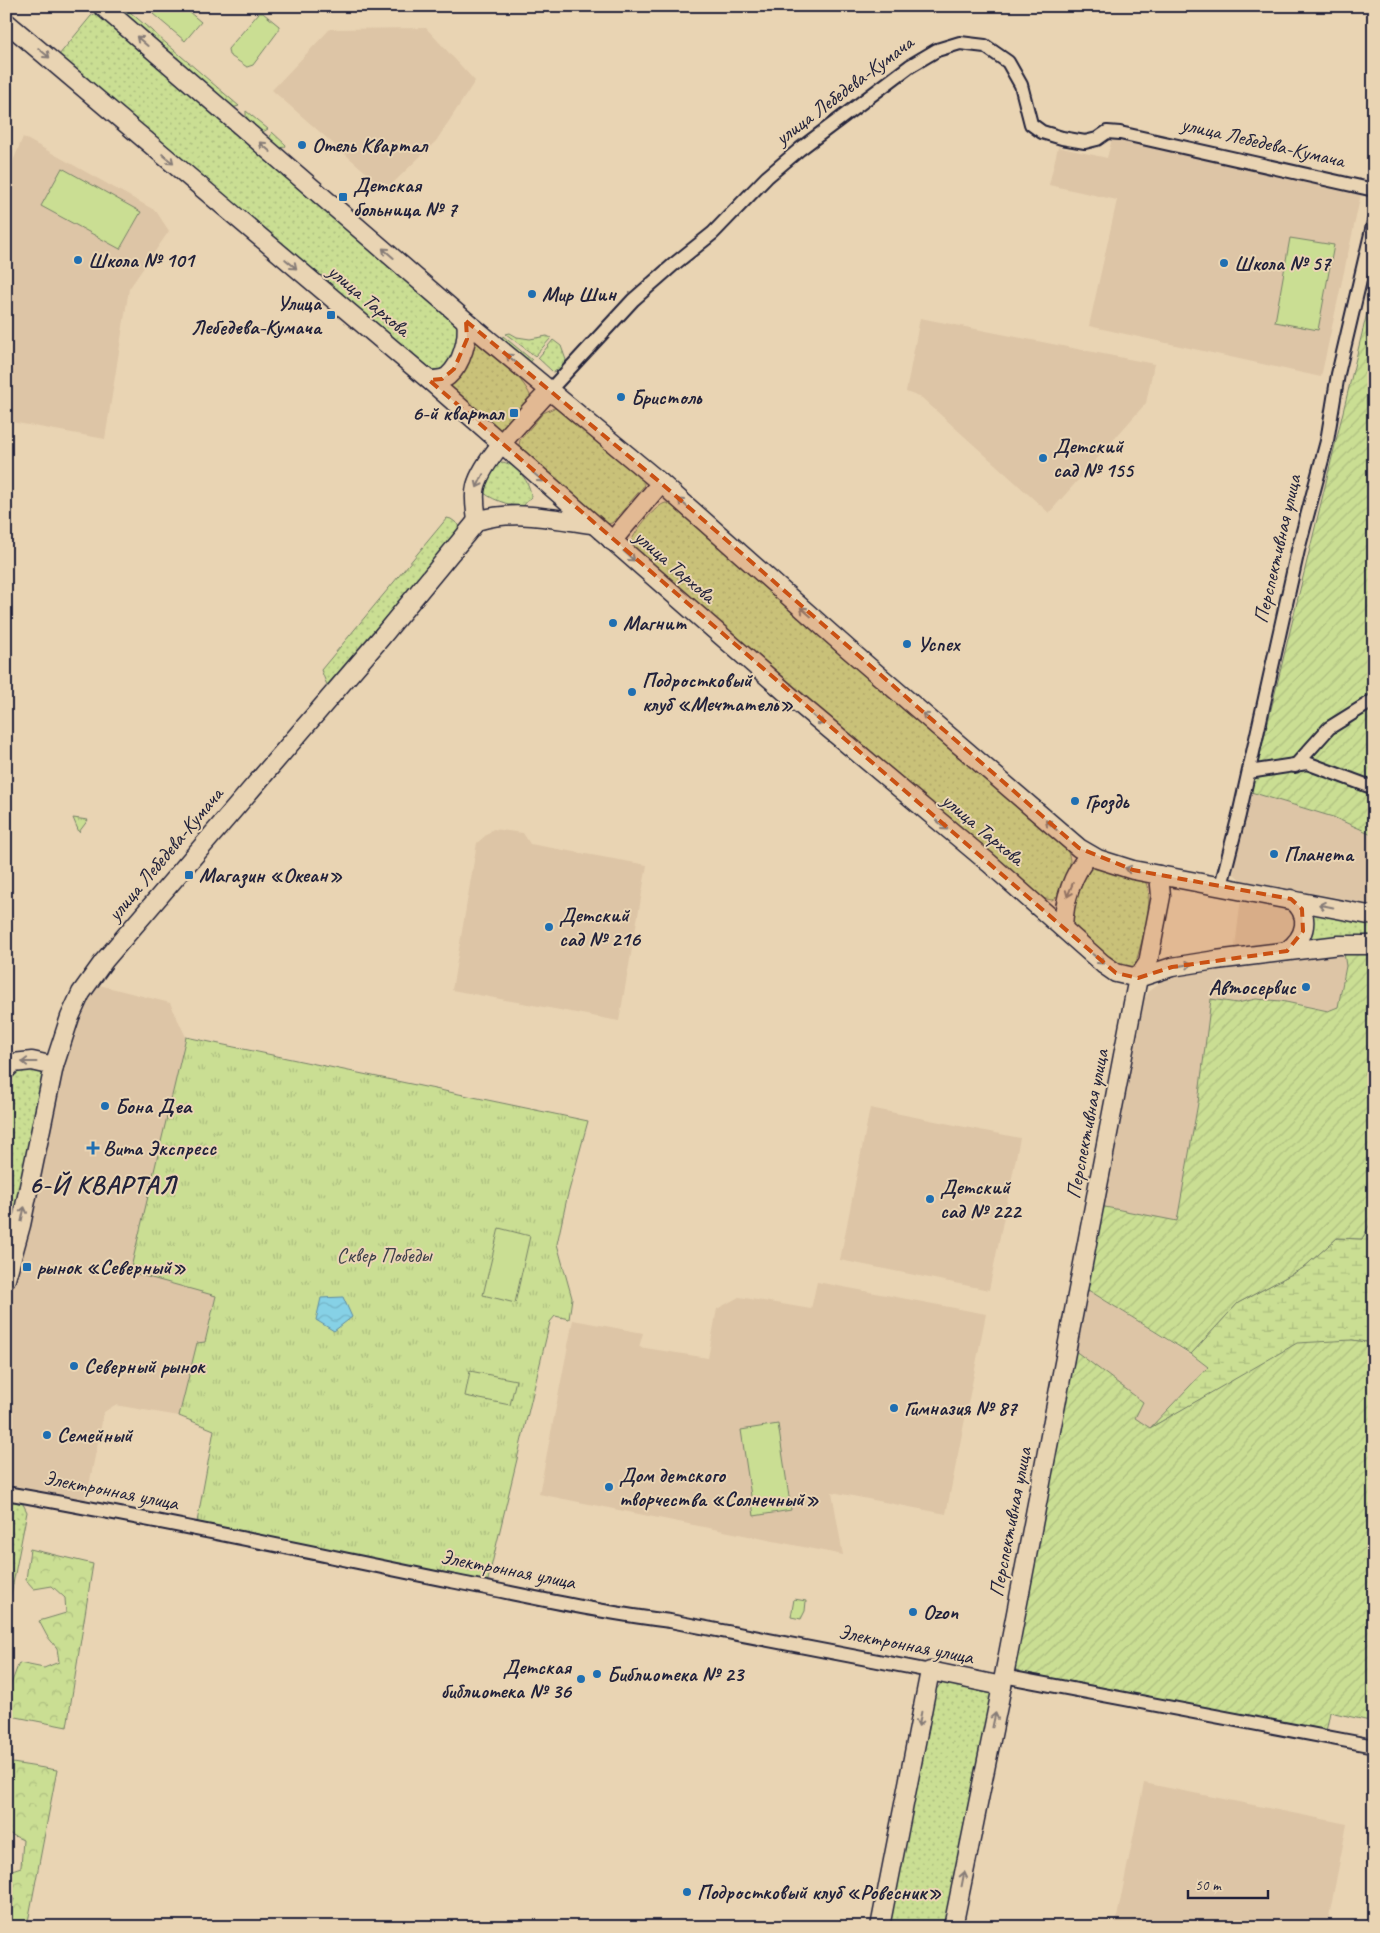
<svg xmlns="http://www.w3.org/2000/svg" width="1380" height="1933" font-family="Caveat,sans-serif">
	<style>
		.built { fill: #ddc5a6 }
		.grass { fill: url(#grass-dots); stroke: #768067 }
		.forest { fill: url(#forest-crowns); stroke: #768067 }
		.wetland { fill: url(#wetland-marsh); stroke: #768067 }
		.park { fill: url(#park-tufts); stroke: #768067 }
		.garden { fill: url(#garden-furrows); stroke: #768067 }
		.pitch { fill: #cade93; stroke: #768067 }
		.water { fill: url(#water-waves); stroke: #5e8ba2 }
		.lines { fill: none; stroke-linecap: round; stroke-linejoin: round }
		.street-casing { stroke: #22223b; stroke-width: 16 }
		.secondary-casing { stroke: #22223b; stroke-width: 21 }
		.street { stroke: #e9d4b3; stroke-width: 12 }
		.secondary { stroke: #e9d4b3; stroke-width: 18 }
		.oneway { stroke: #867b77 }
		.marked { fill: #ca5113; fill-opacity: 0.2; stroke: #ca5113; stroke-width: 4; stroke-dasharray: 10 6; stroke-linejoin: round }
		.poi-dot { fill: #1f6fb2; stroke: #e9d4b3; stroke-width: 2 }
		.labels { text-anchor: middle; dominant-baseline: central; stroke-width: 4; stroke-linejoin: round; paint-order: stroke }
		.street-label { font-size: 21px; fill: #22223b; stroke: #e9d4b3 }
		.poi-label { font-size: 21px; font-weight: bold; fill: #22223b; stroke: #e9d4b3; text-anchor: start }
		.park-label { font-size: 21px; fill: #3b3e48; stroke: #e9d4b3 }
		.district-label { font-size: 26px; font-weight: bold; letter-spacing: 1px; fill: #22223b; stroke: #e9d4b3 }
	</style>
	<defs>
		<pattern id="grass-dots" width="8" height="8" patternUnits="userSpaceOnUse" patternTransform="scale(1.25)"><rect width="8" height="8" fill="#cade93"/><path d="M2 2h.1M6 6h.1" fill="none" stroke="#adbe80" stroke-width="1.8" stroke-linecap="round"/></pattern>
		<pattern id="forest-crowns" width="20" height="18" patternUnits="userSpaceOnUse" patternTransform="scale(1.25)"><rect width="20" height="18" fill="#cade93"/><path d="M2 6a3 3 0 1 1 6 0M12 15a3 3 0 1 1 6 0" fill="none" stroke="#adbe80"/></pattern>
		<pattern id="wetland-marsh" width="20" height="14" patternUnits="userSpaceOnUse" patternTransform="scale(1.25)"><rect width="20" height="14" fill="#cade93"/><path d="M1 5h8M5 5V1M11 12h8M15 12V8" fill="none" stroke="#adbe80"/></pattern>
		<pattern id="park-tufts" width="24" height="20" patternUnits="userSpaceOnUse" patternTransform="scale(1.25)"><rect width="24" height="20" fill="#cade93"/><path d="M3 7l-1-3M5 7V3M7 7l1-3M15 17l-1-3M17 17v-4M19 17l1-3" fill="none" stroke="#adbe80"/></pattern>
		<pattern id="garden-furrows" width="10" height="10" patternUnits="userSpaceOnUse" patternTransform="scale(1.25)"><rect width="10" height="10" fill="#cade93"/><path d="M-1 1l2-2M0 10L10 0M9 11l2-2" fill="none" stroke="#adbe80"/></pattern>
		<pattern id="water-waves" width="16" height="10" patternUnits="userSpaceOnUse" patternTransform="scale(1.25)"><rect width="16" height="10" fill="#86d1e6"/><path d="M0 5q4-4 8 0t8 0" fill="none" stroke="#73b3c6"/></pattern>
	</defs>
	<rect width="100%" height="100%" fill="#e9d4b3"/>
	<filter id="ink" filterUnits="userSpaceOnUse"><feTurbulence type="fractalNoise" baseFrequency=".02" numOctaves="2"/><feDisplacementMap in="SourceGraphic" scale="10" xChannelSelector="R" yChannelSelector="G"/><feConvolveMatrix kernelMatrix="1 2 1 2 8 2 1 2 1" color-interpolation-filters="sRGB"/></filter>
	<g filter="url(#ink)">
		<g class="built">
			<polygon points="426,28 475,81 436,141 386,190 272,90 330,29"/>
			<polygon points="23,137 156,211 169,231 129,289 105,439 6,421 6,178"/>
			<polygon points="1112,139 1361,194 1321,377 1089,326 1117,200 1049,185 1058,147 1107,158"/>
			<polygon points="920,318 1154,364 1146,403 1049,513 922,398 906,392"/>
			<polygon points="1251,792 1333,817 1374,835 1374,905 1241,880 1234,874 1234,866"/>
			<polygon points="493,829 523,833 530,844 647,865 619,1021 452,990 477,843"/>
			<polygon points="1241,898 1297,910 1297,937 1293,941 1235,947"/>
			<polygon points="1344,953 1346,965 1338,1008 1328,1011 1281,1001 1256,999 1237,1003 1211,999 1198,1103 1177,1222 1100,1206 1144,1000 1149,991 1159,983 1176,976 1303,956"/>
			<polygon points="95,984 170,1003 186,1037 174,1092 216,1296 205,1342 197,1344 179,1416 115,1405 104,1412 86,1500 6,1484 6,1295 67,1042 80,1008"/>
			<polygon points="870,1108 1020,1138 989,1290 840,1260"/>
			<polygon points="817,1282 986,1314 946,1514 832,1492 843,1555 539,1494 573,1320 643,1333 639,1347 708,1358 717,1309 739,1297 811,1309"/>
			<polygon points="1085,1288 1209,1367 1150,1428 1135,1418 1074,1350"/>
			<polygon points="1144,1783 1347,1824 1327,1927 1115,1927"/>
		</g>
		<g class="grass">
			<polygon points="113,6 123,6 239,106 232,108"/>
			<polygon points="96,13 461,328 453,365 437,373 429,370 59,55 91,16"/>
			<polygon points="246,111 268,129 261,133 246,120"/>
			<polygon points="272,132 286,145 285,147 279,148 269,140"/>
			<polygon points="510,333 517,337 530,339 547,336 551,338 535,356 506,334"/>
			<polygon points="503,336 532,360 528,365 502,340"/>
			<polygon points="553,340 561,346 566,360 562,368 553,372 538,358"/>
			<path d="M471,341l5,1c19,16 50,35 56,59l-29,29 -7,-1 -44,-36 -1,-12z"/>
			<polygon points="554,408 559,409 645,480 643,487 612,523 606,524 524,452 519,445 520,440 543,413"/>
			<path d="M503,462c14,3 28,21 28,35l-8,9c-13,0 -35,-7 -43,-17l18,-26z"/>
			<path d="M666,503l7,3 389,339c3,3 6,6 7,10 4,14 -5,39 -17,45l-12,-2 -402,-339 -8,-13c1,-11 26,-42 36,-43z"/>
			<polygon points="447,518 451,519 459,525 460,530 327,685 321,670"/>
			<path d="M1093,868l52,13c11,20 -4,60 -9,82l-8,7 -7,-2 -45,-36 -3,-8 -2,-11 10,-35 6,-7z"/>
			<polygon points="1311,911 1374,922 1374,935 1313,938 1309,935"/>
			<polygon points="18,1066 42,1072 44,1076 10,1242 6,1244 6,1086 9,1075"/>
			<polygon points="6,1500 23,1504 27,1512 6,1620"/>
			<polygon points="942,1682 986,1686 993,1694 949,1927 886,1927 934,1692"/>
		</g>
		<g class="forest">
			<polygon points="30,1549 93,1564 67,1727 6,1715 6,1697 19,1663 44,1668 59,1662 57,1648 47,1636 39,1621 66,1613 65,1598 52,1586 34,1589 26,1580"/>
			<polygon points="6,1762 57,1770 27,1927 6,1927 6,1920 14,1899 6,1896 6,1872 21,1867 23,1840 6,1832"/>
		</g>
		<polygon class="wetland" points="1370,1224 1374,1226 1374,1343 1352,1340 1243,1375 1150,1428 1208,1367 1191,1354 1238,1303 1303,1268 1337,1238 1362,1239"/>
		<g class="park">
			<polygon points="73,818 88,820 79,832"/>
			<polygon points="186,1037 588,1121 567,1198 557,1244 572,1298 569,1319 555,1316 550,1322 488,1580 485,1582 197,1522 214,1430 179,1416 197,1343 205,1342 216,1296 130,1272"/>
			<polygon points="794,1599 806,1601 805,1611 801,1619 791,1617"/>
		</g>
		<g class="garden">
			<polygon points="1374,284 1374,835 1333,817 1251,792"/>
			<polygon points="1374,952 1374,1226 1370,1224 1362,1239 1337,1238 1303,1268 1238,1303 1191,1354 1085,1288 1100,1206 1177,1221 1198,1103 1211,999 1237,1003 1256,999 1281,1001 1328,1011 1338,1007 1346,966 1344,953"/>
			<polygon points="1352,1340 1374,1343 1374,1722 1330,1712 1326,1732 1021,1672 1012,1668 1074,1350 1143,1402 1135,1418 1150,1428 1297,1343"/>
		</g>
		<g class="pitch">
			<polygon points="160,6 182,6 201,22 185,41 153,14"/>
			<polygon points="259,13 263,13 279,26 279,30 253,65 247,67 229,55 228,49"/>
			<polygon points="62,168 141,212 120,249 41,206"/>
			<polygon points="1290,238 1334,245 1318,330 1275,322"/>
			<polygon points="499,1228 530,1236 515,1303 483,1295"/>
			<polygon points="470,1371 516,1380 510,1405 465,1396"/>
			<polygon points="778,1424 791,1510 754,1516 741,1430"/>
		</g>
		<polygon class="water" points="343,1297 352,1317 334,1331 316,1320 321,1298"/>
		<g class="lines">
			<g class="street-casing">
				<g id="street">
					<polyline points="549,391 633,300 673,265 713,233 767,177 800,149 910,66 937,50 960,43 985,46 1008,62 1021,85 1031,124 1042,132 1062,138 1085,142 1097,139 1107,132 1120,133 1374,190"/>
					<polyline points="1295,766 1329,728 1374,700"/>
					<polyline points="1249,772 1307,763 1374,788"/>
					<polyline points="1221,886 1239,815 1298,550 1327,441 1338,374 1374,221"/>
					<path d="M6,1493c149,26 297,58 445,88 73,14 145,31 219,40l260,50"/>
					<polyline points="1003,1676 1374,1746"/>
				</g>
			</g>
			<g class="secondary-casing">
				<g id="secondary">
					<polyline points="102,6 466,321 661,483 847,648 1079,848 1098,859 1133,870 1374,916"/>
					<polyline points="6,22 429,380 790,696 989,863 1103,964 1116,973 1138,978 1172,967 1216,960 1339,945 1374,945"/>
					<path d="M429,380c7,0 14,0 19,-4 14,-12 21,-38 18,-55"/>
					<path d="M477,521c-1,-11 -4,-24 -1,-35 8,-29 52,-72 73,-95"/>
					<polyline points="612,541 661,483"/>
					<path d="M1063,928c1,-27 8,-52 26,-73"/>
					<path d="M1287,951c19,-14 25,-36 4,-52"/>
					<polyline points="6,1070 13,1063 32,1061 54,1066"/>
					<path d="M6,1279l15,-54 33,-159 16,-49 11,-24 23,-32 276,-322 97,-118c38,-12 76,-2 115,3"/>
					<polyline points="880,1927 930,1671 1002,1686"/>
					<polyline points="953,1927 1002,1686 1134,998 1138,978 1148,963 1161,896 1159,875"/>
				</g>
			</g>
			<use href="#street" class="street"/>
			<use href="#secondary" class="secondary"/>
		</g>
		<defs><path id="oneway-shaft" d="M-6 0H5M1.5-3L5.5 0L1.5 3" fill="none" stroke-width="1.6" stroke-linecap="round" stroke-linejoin="round" transform="scale(1.25)"/></defs>
		<g class="oneway">
			<use href="#oneway-shaft" transform="translate(142 41) rotate(-139)"/>
			<use href="#oneway-shaft" transform="translate(44 53) rotate(40)"/>
			<use href="#oneway-shaft" transform="translate(265 147) rotate(-139)"/>
			<use href="#oneway-shaft" transform="translate(168 159) rotate(40)"/>
			<use href="#oneway-shaft" transform="translate(388 253) rotate(-139)"/>
			<use href="#oneway-shaft" transform="translate(291 264) rotate(40)"/>
			<use href="#oneway-shaft" transform="translate(512 359) rotate(-139)"/>
			<use href="#oneway-shaft" transform="translate(538 477) rotate(41)"/>
			<use href="#oneway-shaft" transform="translate(480 481) rotate(115)"/>
			<use href="#oneway-shaft" transform="translate(684 504) rotate(-138)"/>
			<use href="#oneway-shaft" transform="translate(629 556) rotate(41)"/>
			<use href="#oneway-shaft" transform="translate(806 612) rotate(-139)"/>
			<use href="#oneway-shaft" transform="translate(928 718) rotate(-139)"/>
			<use href="#oneway-shaft" transform="translate(818 720) rotate(40)"/>
			<use href="#oneway-shaft" transform="translate(942 825) rotate(40)"/>
			<use href="#oneway-shaft" transform="translate(1051 825) rotate(-139)"/>
			<use href="#oneway-shaft" transform="translate(1132 870) rotate(-165)"/>
			<use href="#oneway-shaft" transform="translate(1070 890) rotate(112)"/>
			<use href="#oneway-shaft" transform="translate(1326 906) rotate(-169)"/>
			<use href="#oneway-shaft" transform="translate(1098 959) rotate(41)"/>
			<use href="#oneway-shaft" transform="translate(1185 965) rotate(-9)"/>
			<use href="#oneway-shaft" transform="translate(29 1062) rotate(-180)"/>
			<use href="#oneway-shaft" transform="translate(23 1214) rotate(-78)"/>
			<use href="#oneway-shaft" transform="translate(920 1719) rotate(101)"/>
			<use href="#oneway-shaft" transform="translate(994 1720) rotate(-78)"/>
			<use href="#oneway-shaft" transform="translate(963 1879) rotate(-79)"/>
		</g>
	</g>
	<path class="marked" d="M466,321l195,162 418,365 54,22 158,29 11,10 1,22 -16,20 -115,16 -34,11 -22,-5 -687,-593 13,-1 12,-10 13,-30z"/>
	<g class="poi-dot">
		<circle cx="302" cy="145" r="5"/>
		<rect x="338" y="192" width="10" height="10" rx="2.5"/>
		<circle cx="78" cy="260" r="5"/>
		<circle cx="1224" cy="263" r="5"/>
		<circle cx="532" cy="294" r="5"/>
		<rect x="326" y="310" width="10" height="10" rx="2.5"/>
		<circle cx="621" cy="397" r="5"/>
		<rect x="509" y="408" width="10" height="10" rx="2.5"/>
		<circle cx="1043" cy="458" r="5"/>
		<circle cx="613" cy="623" r="5"/>
		<circle cx="907" cy="644" r="5"/>
		<circle cx="632" cy="692" r="5"/>
		<circle cx="1075" cy="801" r="5"/>
		<circle cx="1274" cy="854" r="5"/>
		<rect x="184" y="870" width="10" height="10" rx="2.5"/>
		<circle cx="549" cy="927" r="5"/>
		<circle cx="1306" cy="987" r="5"/>
		<circle cx="105" cy="1106" r="5"/>
		<path d="M90.5 1140.5h5v5h5v5h-5v5h-5v-5h-5v-5h5z"/>
		<circle cx="930" cy="1199" r="5"/>
		<rect x="22" y="1262" width="10" height="10" rx="2.5"/>
		<circle cx="74" cy="1366" r="5"/>
		<circle cx="894" cy="1408" r="5"/>
		<circle cx="47" cy="1435" r="5"/>
		<circle cx="609" cy="1487" r="5"/>
		<circle cx="913" cy="1612" r="5"/>
		<circle cx="597" cy="1674" r="5"/>
		<circle cx="581" cy="1679" r="5"/>
		<circle cx="687" cy="1892" r="5"/>
	</g>
	<g class="labels">
		<g class="street-label">
			<text transform="translate(844 90) rotate(-37)">улица Лебедева-Кумача</text>
			<text transform="translate(1263 142) rotate(13)">улица Лебедева-Кумача</text>
			<text transform="translate(369 300) rotate(40)">улица Тархова</text>
			<text transform="translate(1277 549) rotate(-77)">Перспективная улица</text>
			<text transform="translate(675 566) rotate(41)">улица Тархова</text>
			<text transform="translate(983 829) rotate(40)">улица Тархова</text>
			<text transform="translate(165 854) rotate(-50)">улица Лебедева-Кумача</text>
			<text transform="translate(1087 1124) rotate(-79)">Перспективная улица</text>
			<text transform="translate(111 1490) rotate(11)">Электронная улица</text>
			<text transform="translate(1010 1522) rotate(-79)">Перспективная улица</text>
			<text transform="translate(508 1569) rotate(11)">Электронная улица</text>
			<text transform="translate(906 1644) rotate(11)">Электронная улица</text>
		</g>
		<g class="poi-label">
			<text x="312" y="145">Отель Квартал</text>
			<text x="353" y="185">Детская<tspan x="353" dy="24">больница № 7</tspan></text>
			<text x="88" y="260">Школа № 101</text>
			<text x="1234" y="263">Школа № 57</text>
			<text x="542" y="294">Мир Шин</text>
			<text x="321" y="303" text-anchor="end">Улица<tspan x="321" dy="24">Лебедева-Кумача</tspan></text>
			<text x="631" y="397">Бристоль</text>
			<text x="504" y="413" text-anchor="end">6-й квартал</text>
			<text x="1053" y="446">Детский<tspan x="1053" dy="24">сад № 155</tspan></text>
			<text x="623" y="623">Магнит</text>
			<text x="917" y="644">Успех</text>
			<text x="642" y="680">Подростковый<tspan x="642" dy="24">клуб «Мечтатель»</tspan></text>
			<text x="1085" y="801">Гроздь</text>
			<text x="1284" y="854">Планета</text>
			<text x="199" y="875">Магазин «Океан»</text>
			<text x="559" y="915">Детский<tspan x="559" dy="24">сад № 216</tspan></text>
			<text x="1296" y="987" text-anchor="end">Автосервис</text>
			<text x="115" y="1106">Бона Деа</text>
			<text x="103" y="1148">Вита Экспресс</text>
			<text x="940" y="1187">Детский<tspan x="940" dy="24">сад № 222</tspan></text>
			<text x="37" y="1267">рынок «Северный»</text>
			<text x="84" y="1366">Северный рынок</text>
			<text x="904" y="1408">Гимназия № 87</text>
			<text x="57" y="1435">Семейный</text>
			<text x="619" y="1475">Дом детского<tspan x="619" dy="24">творчества «Солнечный»</tspan></text>
			<text x="923" y="1612">Ozon</text>
			<text x="571" y="1667" text-anchor="end">Детская<tspan x="571" dy="24">библиотека № 36</tspan></text>
			<text x="607" y="1674">Библиотека № 23</text>
			<text x="697" y="1892">Подростковый клуб «Ровесник»</text>
		</g>
		<g class="park-label">
			<text x="384" y="1255">Сквер Победы</text>
		</g>
		<g class="district-label">
			<text x="103" y="1184">6-Й КВАРТАЛ</text>
		</g>
	</g>
	<rect width="1380" height="1933" fill="none" stroke="#e9d4b3" stroke-width="25"/>
	<rect x="12" y="12" width="1355" height="1908" fill="none" stroke="#22223b" stroke-width="2" filter="url(#ink)"/>
	<path d="M1188 1890v8h80v-8" fill="none" stroke="#22223b" stroke-width="2.5"/>
	<text x="1195" y="1890" font-size="15" fill="#22223b" stroke="#e9d4b3" stroke-width="4" paint-order="stroke">50 m</text>
</svg>
